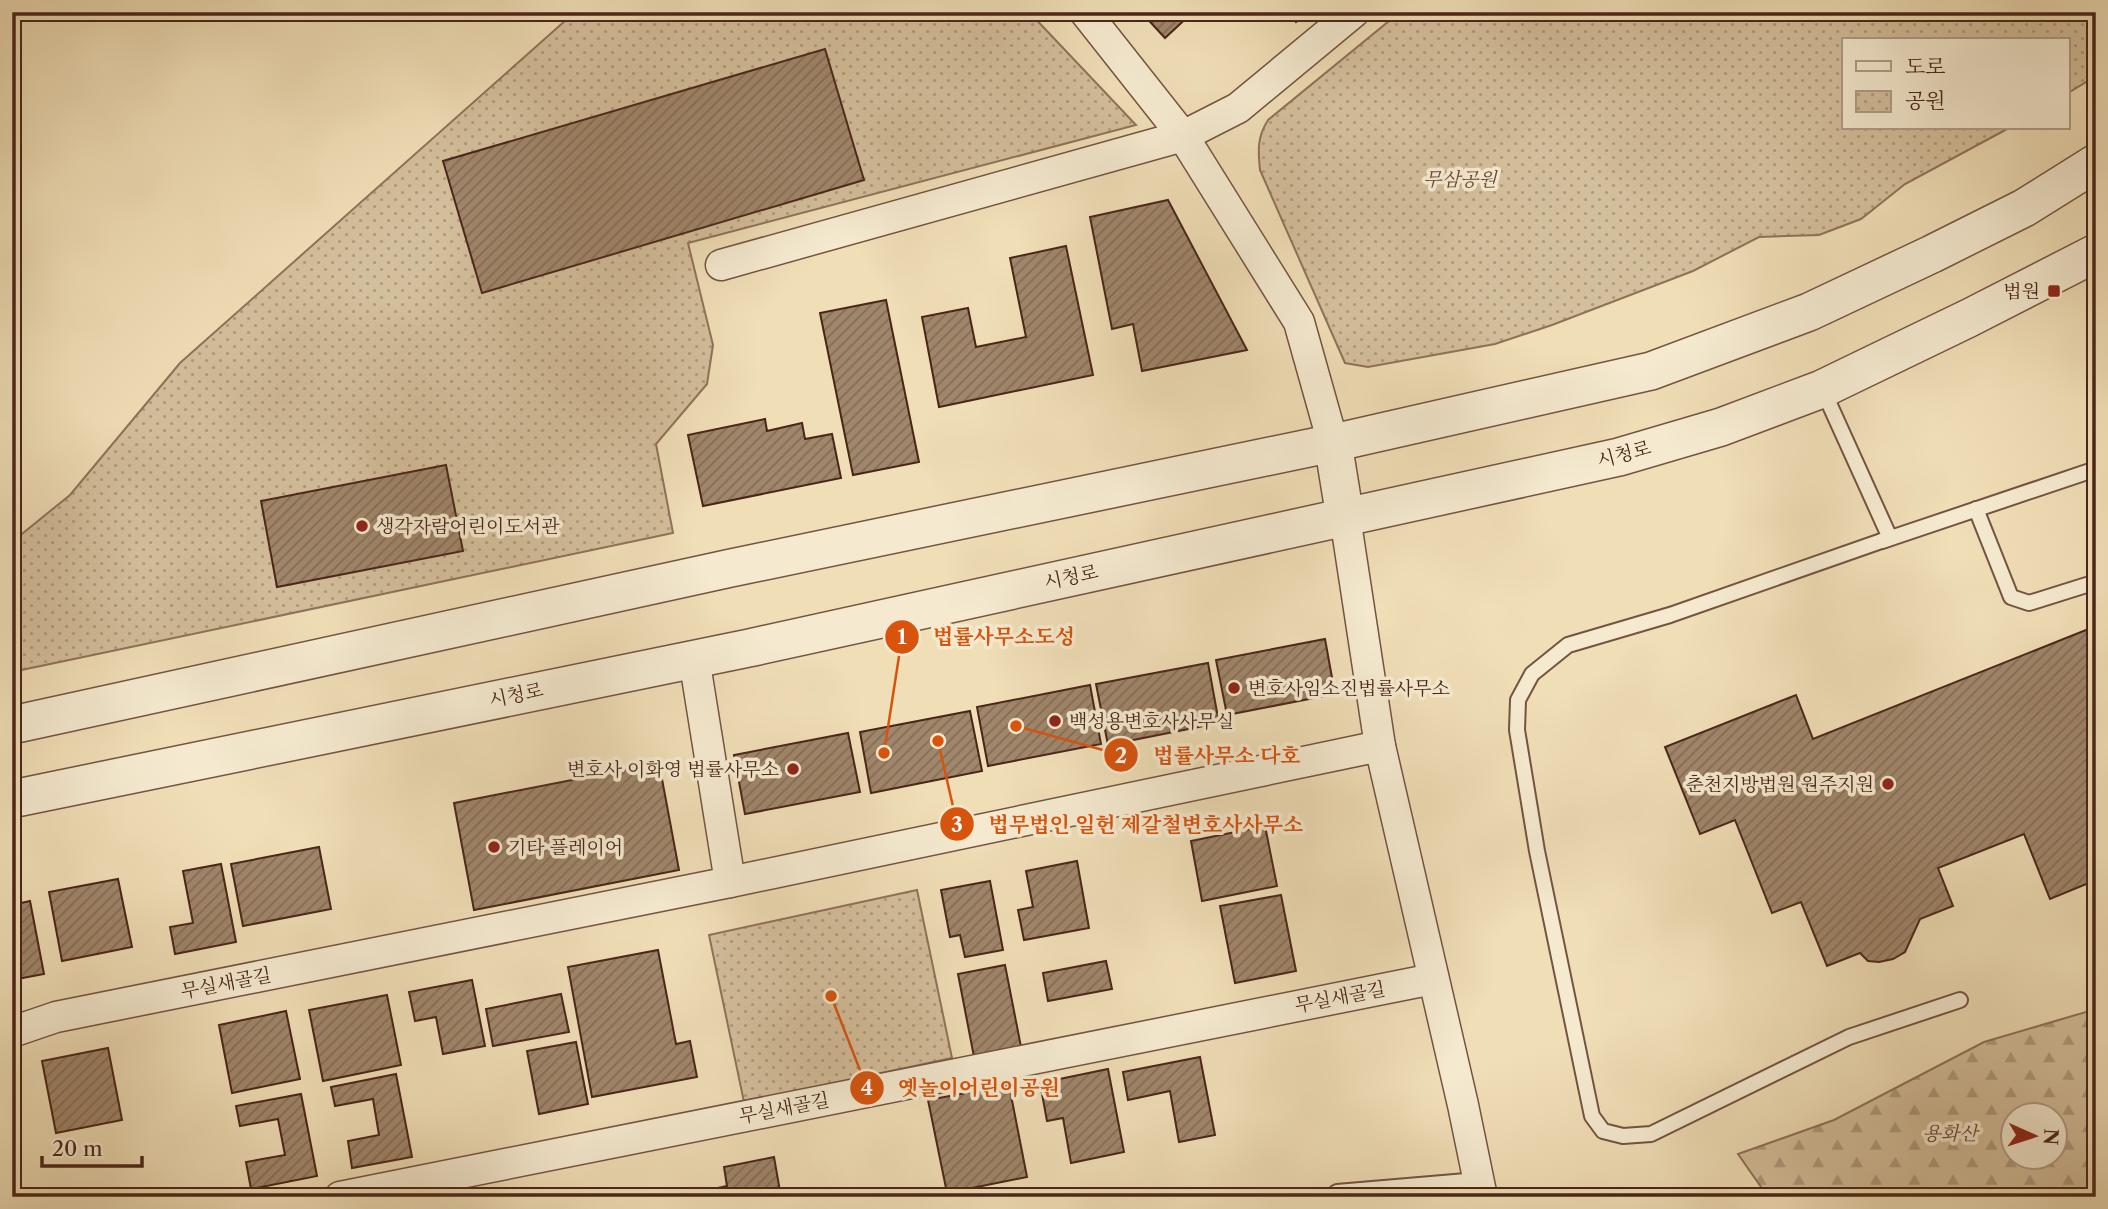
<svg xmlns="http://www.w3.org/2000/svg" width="2108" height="1209" font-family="'Libre Caslon Text','Noto Serif KR',serif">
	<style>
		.forest { fill: url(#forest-firs); stroke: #8f725a; stroke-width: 2; fill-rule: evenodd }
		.park { fill: url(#park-dots); stroke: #8f725a; stroke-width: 2 }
		.building { fill: url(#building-hatch); stroke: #4a2619; stroke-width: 2 }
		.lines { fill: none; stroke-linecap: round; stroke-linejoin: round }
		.service-casing { stroke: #745440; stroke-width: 18 }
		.minor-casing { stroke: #745440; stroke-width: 33 }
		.tertiary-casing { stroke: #745440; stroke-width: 40 }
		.service { stroke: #f5ead0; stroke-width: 14 }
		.minor { stroke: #f5ead0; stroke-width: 30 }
		.tertiary { stroke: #f5ead0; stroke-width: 37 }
		.poi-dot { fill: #8f2418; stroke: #f5ead0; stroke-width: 2.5 }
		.labels { text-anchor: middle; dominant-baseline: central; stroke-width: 7; stroke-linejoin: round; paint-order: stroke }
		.park-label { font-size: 19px; font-style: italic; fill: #664533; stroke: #f5ead0 }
		.poi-label { font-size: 19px; fill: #4a2619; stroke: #f5ead0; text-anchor: start }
		.street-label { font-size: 19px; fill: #4a2619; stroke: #f5ead0 }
		.leader { fill: none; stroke: #d8540d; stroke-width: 2.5 }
		.callout-dot { fill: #d8540d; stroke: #f5ead0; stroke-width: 2.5 }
		.mark-label { font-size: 21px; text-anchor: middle; font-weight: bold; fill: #fff }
		.callout-label { font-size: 21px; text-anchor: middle; font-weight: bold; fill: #d8540d; stroke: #f5ead0; stroke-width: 7; stroke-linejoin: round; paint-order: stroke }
	</style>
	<defs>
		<pattern id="forest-firs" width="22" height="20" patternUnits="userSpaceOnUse" patternTransform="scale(1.75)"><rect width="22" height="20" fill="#d4bf9c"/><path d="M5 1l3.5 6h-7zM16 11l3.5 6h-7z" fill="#ae9b7e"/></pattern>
		<pattern id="park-dots" width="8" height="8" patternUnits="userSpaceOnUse" patternTransform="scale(1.75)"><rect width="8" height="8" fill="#d4bf9c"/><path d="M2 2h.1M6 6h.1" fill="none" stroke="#ae9b7e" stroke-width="1.8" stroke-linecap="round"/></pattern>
		<pattern id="building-hatch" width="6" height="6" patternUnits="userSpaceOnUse" patternTransform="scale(1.75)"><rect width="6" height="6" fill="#a0866b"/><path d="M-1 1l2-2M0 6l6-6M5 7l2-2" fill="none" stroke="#846d57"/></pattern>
	</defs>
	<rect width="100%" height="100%" fill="#f0deb7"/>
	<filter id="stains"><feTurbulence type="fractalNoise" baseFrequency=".00286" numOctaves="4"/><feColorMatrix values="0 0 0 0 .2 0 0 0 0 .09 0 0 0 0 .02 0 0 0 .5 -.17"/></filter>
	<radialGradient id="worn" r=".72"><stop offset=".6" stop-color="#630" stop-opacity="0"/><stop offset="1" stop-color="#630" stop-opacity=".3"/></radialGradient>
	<path class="forest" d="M2096,1009v188h-328l-30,-43 96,-34 150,-78zM2014,1114h42v42h-42z"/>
	<g class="park">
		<polygon points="575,12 1029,12 1136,125 688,243 713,345 707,384 656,444 673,533 12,672 12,542 70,495 180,363"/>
		<path d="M1400,12h696v64l-28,17v-53h-224v88h165l-104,56 -44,35 -42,16 -60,2 -66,34 -141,54 -57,19 -127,23 -23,-4 -85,-193c-2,-19 -3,-33 8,-50z"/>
		<polygon points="917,890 952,1058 744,1102 709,935"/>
	</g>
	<g class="building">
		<polygon points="1141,12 1193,12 1165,38"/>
		<polygon points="1288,12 1307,12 1296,22"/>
		<polygon points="825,49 864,180 482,293 443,161"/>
		<polygon points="1168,200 1247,350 1142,371 1133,324 1112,329 1090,217"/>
		<polygon points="1066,246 1093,375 939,407 922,317 968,308 976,347 1026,337 1010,258"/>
		<polygon points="886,300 919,462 853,475 820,313"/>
		<polygon points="765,419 767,431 802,423 805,439 832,434 841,478 703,506 688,435"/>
		<polygon points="446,465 463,551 277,587 261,501"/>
		<polygon points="2096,626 2096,880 2050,899 2024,834 1938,868 1953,906 1920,919 1905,952 1893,959 1879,962 1868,961 1860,953 1827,966 1801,902 1772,913 1735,820 1700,834 1665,747 1796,695 1813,739"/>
		<polygon points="1325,639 1335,694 1227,715 1216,660"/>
		<polygon points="1208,663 1219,723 1108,745 1096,684"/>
		<polygon points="1090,685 1101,744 988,766 977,707"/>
		<polygon points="970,711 982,771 871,793 860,732"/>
		<polygon points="848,733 860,792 745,814 734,755"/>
		<polygon points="659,763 679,870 474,910 454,803"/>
		<polygon points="1265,826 1277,886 1202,901 1191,841"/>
		<polygon points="319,847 331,909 243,926 231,864"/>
		<polygon points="1077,861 1089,928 1024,940 1018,910 1033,907 1026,871"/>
		<polygon points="221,864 236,942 175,954 170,927 193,923 183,871"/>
		<polygon points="118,879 132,947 62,961 49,892"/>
		<polygon points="990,881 1003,950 965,957 960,935 950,937 941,890"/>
		<polygon points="1281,895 1296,971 1235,983 1220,906"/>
		<polygon points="30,901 44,974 12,980 12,905"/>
		<polygon points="658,950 676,1044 690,1041 697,1077 592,1097 568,967"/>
		<polygon points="1106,961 1112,989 1048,1001 1043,973"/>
		<polygon points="1005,965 1022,1052 975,1062 958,974"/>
		<polygon points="472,980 485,1046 443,1054 436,1017 415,1021 409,992"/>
		<polygon points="561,994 569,1032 493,1046 486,1009"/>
		<polygon points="387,995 401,1065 323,1081 309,1010"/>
		<polygon points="286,1011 300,1079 232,1093 219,1025"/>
		<polygon points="576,1042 588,1104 539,1114 527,1051"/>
		<polygon points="108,1048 122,1120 56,1133 42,1061"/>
		<polygon points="1200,1057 1215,1135 1179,1142 1170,1091 1128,1100 1123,1072"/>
		<polygon points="1108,1069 1124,1152 1071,1163 1063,1118 1047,1121 1040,1083"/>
		<polygon points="396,1074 412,1157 352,1168 348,1141 379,1135 373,1099 335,1106 331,1087"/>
		<polygon points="1009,1085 1027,1177 947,1193 928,1100"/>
		<polygon points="301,1094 317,1176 251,1189 246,1162 285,1155 278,1119 240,1126 236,1106"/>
		<polygon points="774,1157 781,1197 709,1197 708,1190 727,1186 724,1167"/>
	</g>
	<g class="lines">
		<g class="service-casing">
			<g id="service">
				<polyline points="1823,390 1890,538 1670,615 1568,645 1532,674 1518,700 1517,730 1537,851 1592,1116 1603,1131 1623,1136 1651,1134 1849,1037 1960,1000"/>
				<polyline points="1976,509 2011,597 2029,603 2096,582"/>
				<polyline points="1882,541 2096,469"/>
				<polyline points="1331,1197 1337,1192 1478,1180"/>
			</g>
		</g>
		<g class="minor-casing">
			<g id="minor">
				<polyline points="1085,12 1183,136 1299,322 1333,443"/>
				<polyline points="721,265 1183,136 1238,108 1354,12"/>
				<polyline points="1345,517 1380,746 1463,1105 1482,1197"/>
				<polyline points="694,658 730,882"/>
				<polyline points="12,1032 56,1017 730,882 1380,746"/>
				<polyline points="340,1197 1433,979"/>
			</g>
		</g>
		<g class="tertiary-casing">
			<g id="tertiary">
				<polyline points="1333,443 1345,517"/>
				<polyline points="12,725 731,568 1333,443 1651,371 1809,312 1932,254 2024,208 2096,163"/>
				<polyline points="12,799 749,648 1619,457 1721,427 1822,389 1969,318 2096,253"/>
			</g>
		</g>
		<use href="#service" class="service"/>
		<use href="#minor" class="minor"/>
		<use href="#tertiary" class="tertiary"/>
	</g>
	<g class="poi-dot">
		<rect x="2047" y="284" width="14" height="14" rx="3.5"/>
		<circle cx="362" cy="526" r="7"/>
		<circle cx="1234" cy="688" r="7"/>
		<circle cx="1055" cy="721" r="7"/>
		<circle cx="793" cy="769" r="7"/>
		<circle cx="1888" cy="784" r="7"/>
		<circle cx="494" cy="847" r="7"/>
	</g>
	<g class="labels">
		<g class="park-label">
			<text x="1460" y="179">무삼공원</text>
			<text x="1950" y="1133">용화산</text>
		</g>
		<g class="poi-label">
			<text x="2040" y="291" text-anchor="end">법원</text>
			<text x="376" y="526">생각자람어린이도서관</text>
			<text x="1248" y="688">변호사임소진법률사무소</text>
			<text x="1069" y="721">백성용변호사사무실</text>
			<text x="779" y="769" text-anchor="end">변호사 이화영 법률사무소</text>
			<text x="1874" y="784" text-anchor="end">춘천지방법원 원주지원</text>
			<text x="508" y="847">기타 플레이어</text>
		</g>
		<g class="street-label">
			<text transform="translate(1624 454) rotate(-15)">시청로</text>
			<text transform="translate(1071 577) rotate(-12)">시청로</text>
			<text transform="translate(516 695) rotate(-12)">시청로</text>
			<text transform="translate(226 983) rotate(-11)">무실새골길</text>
			<text transform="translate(1340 997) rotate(-11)">무실새골길</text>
			<text transform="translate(784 1108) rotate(-11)">무실새골길</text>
		</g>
	</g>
	<path class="leader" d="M884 753L902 637M1016 726L1121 755M938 741L957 824M831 996L867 1088"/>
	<g class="callout-dot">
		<circle cx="884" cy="753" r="7"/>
		<circle cx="1016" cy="726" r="7"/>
		<circle cx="938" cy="741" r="7"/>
		<circle cx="831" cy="996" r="7"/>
		<circle cx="902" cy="637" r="18"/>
		<circle cx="1121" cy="755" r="18"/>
		<circle cx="957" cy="824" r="18"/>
		<circle cx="867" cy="1088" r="18"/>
	</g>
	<g class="mark-label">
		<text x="902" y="644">1</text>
		<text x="1121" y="763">2</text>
		<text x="957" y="832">3</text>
		<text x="867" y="1095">4</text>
	</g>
	<g class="callout-label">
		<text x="1004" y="644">법률사무소도성</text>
		<text x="1227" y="763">법률사무소 다호</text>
		<text x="1146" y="832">법무법인 일헌 제갈철변호사사무소</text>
		<text x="979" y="1095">옛놀이어린이공원</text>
	</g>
	<rect width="2108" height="1209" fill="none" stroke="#f0deb7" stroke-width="42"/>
	<rect x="14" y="14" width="2080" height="1181" fill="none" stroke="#4a2619" stroke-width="3.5"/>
	<rect x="21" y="21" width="2066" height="1167" fill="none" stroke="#4a2619" stroke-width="2"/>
	<rect x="1842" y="38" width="228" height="91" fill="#f5ead0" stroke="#b19c87" stroke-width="2"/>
	<rect x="1856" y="61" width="35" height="10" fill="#f5ead0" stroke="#b19c87" stroke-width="2"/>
	<text x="1905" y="74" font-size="21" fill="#4a2619">도로</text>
	<rect x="1856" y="91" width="35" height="21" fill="url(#park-dots)" stroke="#b19c87" stroke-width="2"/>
	<text x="1905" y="108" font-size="21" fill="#4a2619">공원</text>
	<g transform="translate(2034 1136) rotate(93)"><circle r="33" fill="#f5ead0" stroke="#b19c87" stroke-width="2"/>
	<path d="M0-5L12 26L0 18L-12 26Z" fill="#8f2418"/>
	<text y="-10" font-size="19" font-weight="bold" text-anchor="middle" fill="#4a2619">N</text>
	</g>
	<path d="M42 1156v10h100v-10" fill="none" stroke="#4a2619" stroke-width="3.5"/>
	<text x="52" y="1156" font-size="21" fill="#4a2619" stroke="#f5ead0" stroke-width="5" paint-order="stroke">20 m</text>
	<rect width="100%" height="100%" filter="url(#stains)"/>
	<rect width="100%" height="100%" fill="url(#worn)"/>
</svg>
